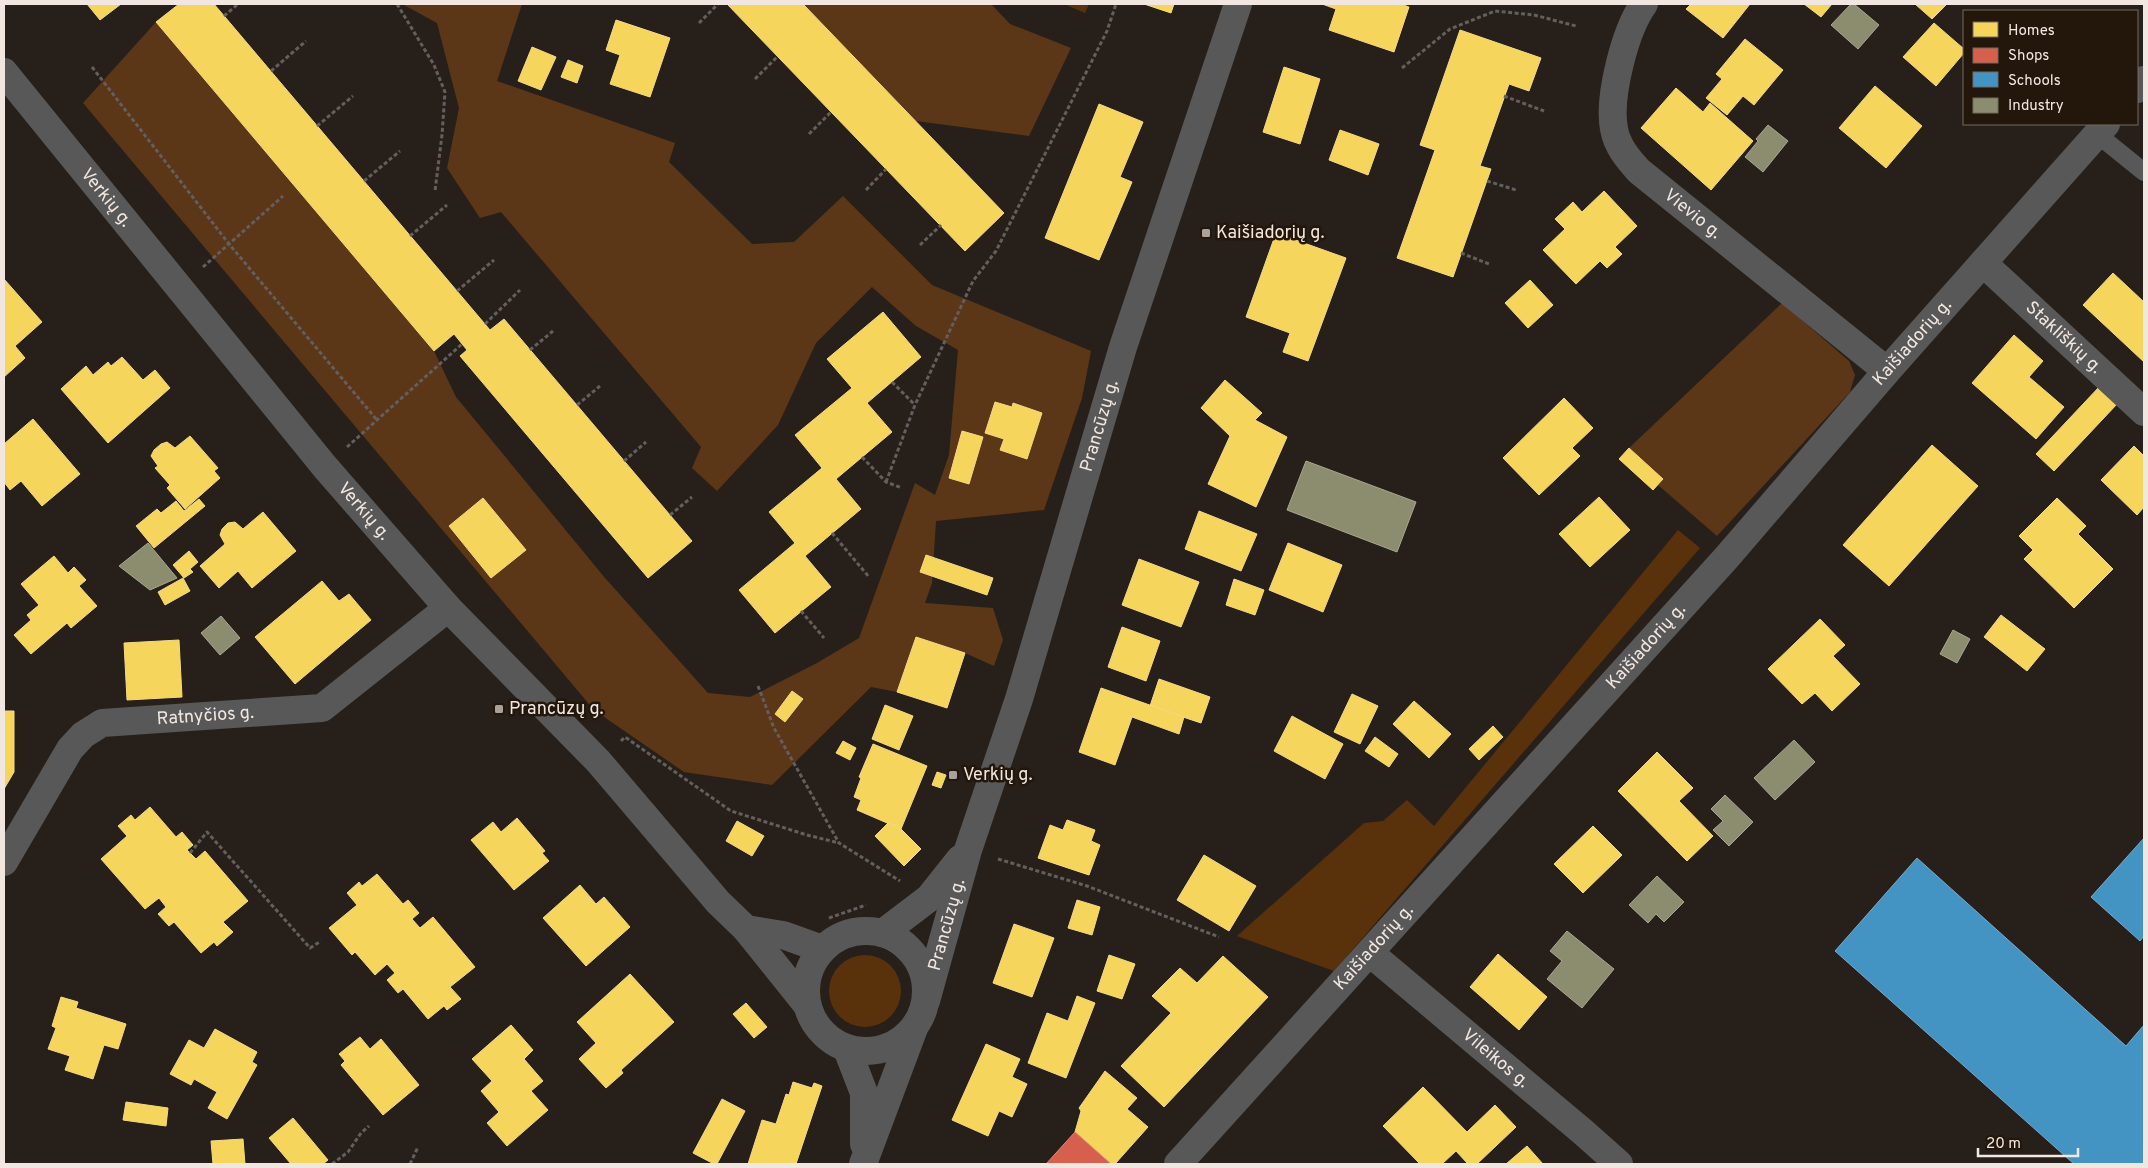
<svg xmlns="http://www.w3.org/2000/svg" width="2148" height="1168" font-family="Overpass,sans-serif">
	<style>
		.green { fill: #59310a }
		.forest { fill: #5b3717 }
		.homes { fill: #f6d55c; stroke: #f4da84 }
		.shops { fill: #d6604d; stroke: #de8879 }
		.schools { fill: #4393c3; stroke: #77accc }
		.industry { fill: #8c8c6e; stroke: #aaa790 }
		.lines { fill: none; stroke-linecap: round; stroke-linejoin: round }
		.path { stroke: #625f5e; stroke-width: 3; stroke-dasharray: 4 2.5; stroke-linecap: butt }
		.service { stroke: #595858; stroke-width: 18 }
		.minor { stroke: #595858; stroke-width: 28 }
		.tertiary { stroke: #595858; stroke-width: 28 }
		.poi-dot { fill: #aaa19b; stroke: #23160b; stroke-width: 2 }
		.labels { text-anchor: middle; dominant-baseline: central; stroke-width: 5; stroke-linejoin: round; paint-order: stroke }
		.street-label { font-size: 18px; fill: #f1e7e0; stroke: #23160b }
		.poi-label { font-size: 18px; fill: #f1e7e0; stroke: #23160b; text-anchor: start }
	</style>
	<rect width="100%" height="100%" fill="#27201a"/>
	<g class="green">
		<polygon points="1064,4 1089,4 1085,13"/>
		<polygon points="1678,530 1700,548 1334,971 1237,936 1364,823 1383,821 1407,800 1434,826"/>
		<circle cx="865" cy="991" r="36"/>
	</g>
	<g class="forest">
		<polygon points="402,4 522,4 497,81 675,143 669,162 752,244 794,242 843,196 932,285 1091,351 1082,398 1044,510 936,521 932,583 925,603 993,608 1003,640 994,666 965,653 916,637 897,692 871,687 772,785 684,772 594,710 83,103 156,22 434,351 456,397 605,578 708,693 750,697 817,663 859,638 915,483 935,495 949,455 958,350 916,326 872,287 816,343 778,425 717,491 692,468 701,447 501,212 480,218 447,168 459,108 437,23"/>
		<polygon points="803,4 991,4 1010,24 1071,48 1029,136 916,121"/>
		<polygon points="1782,303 1849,361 1855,375 1850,392 1717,536 1658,485 1663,479 1629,448"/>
	</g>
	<g class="homes">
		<polygon points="87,4 121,4 100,20"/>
		<polygon points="179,4 214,4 490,330 504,319 692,541 648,578 460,356 467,350 454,334 434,351 156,22"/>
		<polygon points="727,4 803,4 1004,213 965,251"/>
		<polygon points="1144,4 1174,4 1171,13"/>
		<polygon points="1322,4 1401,4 1409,7 1394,52 1329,30 1336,9"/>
		<polygon points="1691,4 1750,4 1723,38 1686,9"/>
		<polygon points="1804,4 1832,4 1821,17"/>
		<polygon points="1915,4 1947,4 1932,19"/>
		<polygon points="616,20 670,38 650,97 610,84 620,55 606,50"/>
		<polygon points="1934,23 1964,49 1964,53 1936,86 1903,57"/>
		<polygon points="1460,30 1541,58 1529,91 1509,84 1480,166 1491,169 1453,277 1397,258 1435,150 1420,145"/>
		<polygon points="1745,39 1783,70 1754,105 1743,96 1727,115 1706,98 1722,79 1716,74"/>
		<polygon points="532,47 556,57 541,90 518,81"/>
		<polygon points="568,60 583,66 577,83 561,77"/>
		<polygon points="1284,67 1320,79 1300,144 1263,132"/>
		<polygon points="1875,86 1922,126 1886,168 1839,128"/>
		<polygon points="1676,88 1703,112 1710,103 1753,141 1711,190 1641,128"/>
		<polygon points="1099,104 1143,122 1120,177 1132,182 1099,260 1045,238"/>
		<polygon points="1340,130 1379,144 1368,175 1329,160"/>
		<polygon points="1604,191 1637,226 1615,247 1622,254 1607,268 1600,261 1576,284 1543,250 1565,229 1555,219 1573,202 1582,212"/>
		<polygon points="1276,233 1346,258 1308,361 1283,352 1290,333 1246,317"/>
		<polygon points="2113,273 2144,302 2144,362 2083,305"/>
		<polygon points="4,279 42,322 15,346 25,358 4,377"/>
		<polygon points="1530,280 1553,305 1528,328 1505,303"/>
		<polygon points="883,312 921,357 867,403 892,432 836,479 861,509 805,556 831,587 775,633 739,590 795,543 769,512 822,468 795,435 852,388 827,359"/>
		<polygon points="2014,335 2043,361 2029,377 2064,407 2036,439 1972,383"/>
		<polygon points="122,357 143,380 155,370 170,388 108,443 61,389 86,366 93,375 108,362 111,366"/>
		<polygon points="1225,380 1262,413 1255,420 1287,437 1256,507 1208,484 1230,436 1201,408"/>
		<polygon points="2100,386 2118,403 2054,471 2036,454"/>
		<polygon points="1564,398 1593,428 1572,448 1580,456 1539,495 1503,458"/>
		<polygon points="995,402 1012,407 1013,403 1042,413 1027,459 1000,450 1004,439 985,433"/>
		<polygon points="33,419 80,474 42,506 21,481 10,490 4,482 4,444"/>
		<polygon points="962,431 983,437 969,484 949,478"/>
		<polygon points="190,436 218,468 214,471 220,478 185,509 167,488 170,485 155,468 158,466 151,456 154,450 161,444 167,442 175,448"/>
		<polygon points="1932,445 1978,486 1889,586 1843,545"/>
		<polygon points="2134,446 2144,456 2144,507 2137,515 2101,480"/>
		<polygon points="1629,448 1663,479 1653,490 1619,459"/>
		<polygon points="1599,497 1630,530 1590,567 1559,534"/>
		<polygon points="483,498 526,550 491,578 449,526"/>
		<polygon points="2057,498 2086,526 2078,534 2113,569 2074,608 2024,559 2033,550 2019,536"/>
		<polygon points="199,499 205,506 154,548 136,526 157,509 161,513 176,501 184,511"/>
		<polygon points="1199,511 1257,534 1241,571 1185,549"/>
		<polygon points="263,512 296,551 252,588 238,571 219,588 200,566 225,544 220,535 222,529 228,523 235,522 243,529"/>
		<polygon points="1288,543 1342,565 1323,612 1269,590"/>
		<polygon points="189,551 198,562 190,569 193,572 184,578 173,565"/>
		<polygon points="926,555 993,578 987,595 920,572"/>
		<polygon points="54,556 68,573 74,567 86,580 79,586 97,606 71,628 67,623 31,654 14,635 31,620 27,615 39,605 21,584"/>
		<polygon points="1139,559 1199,582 1181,627 1122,605"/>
		<polygon points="183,578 190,591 165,605 158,592"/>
		<polygon points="1234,579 1264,590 1255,615 1226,605"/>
		<polygon points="322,581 339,601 349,594 371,620 295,684 255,637"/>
		<polygon points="2001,615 2045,649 2027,671 1984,637"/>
		<polygon points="1820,619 1845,645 1833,656 1860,684 1832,711 1815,693 1802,704 1768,669"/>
		<polygon points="1122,627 1160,641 1146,681 1108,667"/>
		<polygon points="916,637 965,653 947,708 897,692"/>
		<polygon points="179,640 182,697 127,700 124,643"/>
		<polygon points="1159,679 1210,697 1201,723 1150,706"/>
		<polygon points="1101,688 1184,717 1179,734 1132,717 1115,765 1079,752"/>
		<polygon points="792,691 803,699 785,722 775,714"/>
		<polygon points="1352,694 1378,706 1360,744 1334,732"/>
		<polygon points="1414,701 1451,734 1429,758 1393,724"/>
		<polygon points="885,705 913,716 899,750 872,739"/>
		<polygon points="4,711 14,711 14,772 4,789"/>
		<polygon points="1292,716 1343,744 1325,779 1274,751"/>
		<polygon points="1493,726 1503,737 1479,760 1469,749"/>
		<polygon points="1375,737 1398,754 1389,767 1365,751"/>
		<polygon points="843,741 856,748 850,760 836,753"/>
		<polygon points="873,744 927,766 901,829 857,810 861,800 854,797 861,778 859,777"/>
		<polygon points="1657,752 1693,788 1679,801 1713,836 1687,861 1618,791"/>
		<polygon points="937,772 946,775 941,788 932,785"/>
		<polygon points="150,807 176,837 182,832 193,845 187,850 196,859 205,851 248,901 223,922 233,932 217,946 214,942 201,953 174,922 169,926 158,914 166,907 159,898 145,909 101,859 127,836 118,826 131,815 135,820"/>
		<polygon points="517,818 545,851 542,853 549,861 514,890 471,840 493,822 501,832"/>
		<polygon points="1067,820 1095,830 1091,841 1100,845 1089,875 1038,858 1050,825 1063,830"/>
		<polygon points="737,821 764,836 752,856 726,841"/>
		<polygon points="888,823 900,828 921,849 904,866 875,836"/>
		<polygon points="1593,826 1622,855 1583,893 1554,864"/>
		<polygon points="1204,855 1256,886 1229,931 1177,900"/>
		<polygon points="377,874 403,904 408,900 419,913 412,919 420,928 433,917 475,967 450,987 461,999 447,1010 444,1006 428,1019 403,989 398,993 387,980 395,973 387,964 375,975 355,952 352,955 329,928 357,905 347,893 359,882 362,886"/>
		<polygon points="580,885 596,904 604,897 630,927 586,966 543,918"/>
		<polygon points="1077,900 1100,907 1092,935 1068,928"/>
		<polygon points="1014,924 1054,938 1032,997 993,983"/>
		<polygon points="1498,954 1547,997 1519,1030 1470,987"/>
		<polygon points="1109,955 1135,964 1122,999 1097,991"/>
		<polygon points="1223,956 1268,997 1164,1107 1121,1066 1171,1013 1152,996 1180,968 1197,983"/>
		<polygon points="630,974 674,1022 621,1070 623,1073 606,1088 579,1059 596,1043 577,1022"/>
		<polygon points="1077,996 1095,1003 1066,1078 1028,1063 1047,1013 1068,1021"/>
		<polygon points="61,997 78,1002 76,1008 126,1024 118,1049 104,1045 93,1079 65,1070 70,1056 48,1049 56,1028 52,1026"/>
		<polygon points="746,1003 767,1027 754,1038 733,1014"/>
		<polygon points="511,1025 533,1050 524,1059 543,1081 531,1091 548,1110 507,1146 487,1123 499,1112 481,1091 492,1081 472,1059"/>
		<polygon points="215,1029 257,1052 252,1062 257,1065 227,1119 208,1108 217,1092 194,1079 191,1085 170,1074 189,1040 204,1048"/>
		<polygon points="360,1037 370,1049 381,1039 419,1085 383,1115 341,1065 345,1061 339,1054"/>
		<polygon points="986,1044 1020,1059 1012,1077 1027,1084 1012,1117 999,1111 988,1136 952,1120"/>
		<polygon points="1105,1071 1137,1098 1127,1109 1148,1127 1115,1164 1111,1164 1075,1132 1081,1111 1079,1108"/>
		<polygon points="793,1082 812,1088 814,1083 822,1086 796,1164 748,1164 762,1120 776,1124 786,1094 789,1095"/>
		<polygon points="1423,1087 1467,1132 1495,1105 1516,1127 1477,1164 1468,1164 1456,1151 1442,1164 1420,1164 1383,1126"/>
		<polygon points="722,1099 745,1111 717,1164 714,1164 693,1153"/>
		<polygon points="126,1102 168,1108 166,1126 123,1120"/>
		<polygon points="293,1118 328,1160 323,1164 291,1164 269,1138"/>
		<polygon points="243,1139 245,1164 213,1164 211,1141"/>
		<polygon points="1527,1146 1543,1164 1506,1164"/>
	</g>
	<polygon class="shops" points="1075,1132 1111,1164 1046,1164"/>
	<g class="schools">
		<polygon points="2144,838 2144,936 2140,941 2091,897"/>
		<polygon points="1917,858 2126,1046 2144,1025 2144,1164 2074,1164 1835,951"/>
	</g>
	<g class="industry">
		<polygon points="1851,4 1854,4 1879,25 1858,49 1831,25"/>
		<polygon points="1768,125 1788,141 1763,172 1745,157 1758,141 1756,139"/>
		<polygon points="1306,461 1416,502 1397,552 1287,510"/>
		<polygon points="148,543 177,578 150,590 119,566"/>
		<polygon points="221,616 240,638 220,655 201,633"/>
		<polygon points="1953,630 1970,639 1957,663 1940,654"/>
		<polygon points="1794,740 1815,762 1775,800 1754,778"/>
		<polygon points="1725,795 1753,822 1729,846 1713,830 1723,821 1711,809"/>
		<polygon points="1657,876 1684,902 1664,922 1656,914 1648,923 1629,905"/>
		<polygon points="1567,931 1614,969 1582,1008 1547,979 1562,961 1550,951"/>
	</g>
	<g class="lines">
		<g class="path">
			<polyline points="397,4 434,65 445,92 442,135 435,191"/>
			<polyline points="224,16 238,4"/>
			<polyline points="699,23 718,4"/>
			<polyline points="92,67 229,244 377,420"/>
			<polyline points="1402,68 1450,29 1495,11 1534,15 1576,26"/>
			<polyline points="271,71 306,41"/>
			<polyline points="755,79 778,56"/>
			<polyline points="1504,96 1544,111"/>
			<polyline points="317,126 353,96"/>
			<polyline points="809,134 831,112"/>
			<polyline points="364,181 400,151"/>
			<polyline points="1487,181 1516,190"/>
			<polyline points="866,190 886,169"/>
			<polyline points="410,236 447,205"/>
			<polyline points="920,245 941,225"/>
			<polyline points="1461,253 1489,264"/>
			<polyline points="203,267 283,196"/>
			<polyline points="457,291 494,260"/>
			<polyline points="485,324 520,290"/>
			<polyline points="530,350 553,331"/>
			<polyline points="892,382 915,405"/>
			<polyline points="577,405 600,386"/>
			<polyline points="347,447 462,344"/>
			<polyline points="862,457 886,482 902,488"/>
			<polyline points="624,461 646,442"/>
			<polyline points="886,482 915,405 973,281 996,251 1107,31 1116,4"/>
			<polyline points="670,515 692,497"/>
			<polyline points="832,533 869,577"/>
			<polyline points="801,611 824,638"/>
			<polyline points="758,686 774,728 839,843 900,881"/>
			<polyline points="621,741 625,737 731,811 807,835 839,843"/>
			<polyline points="190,853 207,832 310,948 321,941"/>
			<polyline points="998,859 1087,886 1219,937"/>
			<polyline points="829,918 866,905"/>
			<polyline points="332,1164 348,1152 361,1133 369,1126"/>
			<polyline points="410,1164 418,1147"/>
		</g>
		<polyline class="service" points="2097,134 2144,172"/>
		<g class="minor">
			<path id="s1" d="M1644,4c-19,26 -36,93 -30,125 3,17 14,30 25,42l248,200"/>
			<path id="s2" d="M4,72l321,395 123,141 150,153 120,141 28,27 61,76"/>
			<polyline points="2137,89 2144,80"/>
			<path id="s3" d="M1983,263l161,149"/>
			<path id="s4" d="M4,862l66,-113 13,-14 19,-12 220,-15 126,-100"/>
			<polyline points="746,929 783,935 822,949"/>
			<path id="s5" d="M1370,953l213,179 36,32"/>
			<path id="s6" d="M1178,1164l549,-607 160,-186 219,-247"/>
		</g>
		<g class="tertiary">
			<circle cx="866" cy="991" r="60"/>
			<polyline points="883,933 929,898 960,859"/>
			<path id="s7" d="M926,1001l42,-151 51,-151 104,-352 115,-343"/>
			<polyline points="847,1049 864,1093 864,1144"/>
			<polyline points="863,1164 914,1028"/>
		</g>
	</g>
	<g class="poi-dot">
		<rect x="1201" y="228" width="10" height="10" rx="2.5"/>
		<rect x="494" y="704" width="10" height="10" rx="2.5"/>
		<rect x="948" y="770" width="10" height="10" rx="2.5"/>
	</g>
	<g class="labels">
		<g class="street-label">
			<text stroke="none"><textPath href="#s2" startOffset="162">Verkių g.</textPath></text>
			<text stroke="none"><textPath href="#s1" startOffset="249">Vievio g.</textPath></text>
			<text stroke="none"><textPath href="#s3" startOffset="110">Stakliškių g.</textPath></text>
			<text stroke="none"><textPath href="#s6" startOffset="1102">Kaišiadorių g.</textPath></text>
			<text stroke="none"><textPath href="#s7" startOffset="601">Prancūzų g.</textPath></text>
			<text stroke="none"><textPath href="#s2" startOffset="568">Verkių g.</textPath></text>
			<text stroke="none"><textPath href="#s6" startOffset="698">Kaišiadorių g.</textPath></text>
			<text stroke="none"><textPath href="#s4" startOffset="276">Ratnyčios g.</textPath></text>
			<text stroke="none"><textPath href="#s7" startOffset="79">Prancūzų g.</textPath></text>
			<text stroke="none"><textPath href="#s6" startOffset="292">Kaišiadorių g.</textPath></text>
			<text stroke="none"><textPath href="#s5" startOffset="164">Vileikos g.</textPath></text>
		</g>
		<g class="poi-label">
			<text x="1216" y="233">Kaišiadorių g.</text>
			<text x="509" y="709">Prancūzų g.</text>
			<text x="963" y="775">Verkių g.</text>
		</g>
	</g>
	<rect width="2148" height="1168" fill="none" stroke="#f1e7e0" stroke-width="10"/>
	<rect x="1963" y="10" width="175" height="115" fill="#23160b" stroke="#756a60"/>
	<rect x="1973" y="22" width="25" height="15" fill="#f6d55c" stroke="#756a60"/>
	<text x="2008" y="35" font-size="15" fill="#f1e7e0">Homes</text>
	<rect x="1973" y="48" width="25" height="15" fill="#d6604d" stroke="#756a60"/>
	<text x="2008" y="60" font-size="15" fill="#f1e7e0">Shops</text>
	<rect x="1973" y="72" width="25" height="15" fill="#4393c3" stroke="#756a60"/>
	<text x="2008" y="85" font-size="15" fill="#f1e7e0">Schools</text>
	<rect x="1973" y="98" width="25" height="15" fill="#8c8c6e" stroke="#756a60"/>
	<text x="2008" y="110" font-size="15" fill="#f1e7e0">Industry</text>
	<path d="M1978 1148v8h100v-8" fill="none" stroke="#f1e7e0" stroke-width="2.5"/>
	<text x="1986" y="1148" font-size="15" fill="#f1e7e0" stroke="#23160b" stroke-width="4" paint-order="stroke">20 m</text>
</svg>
